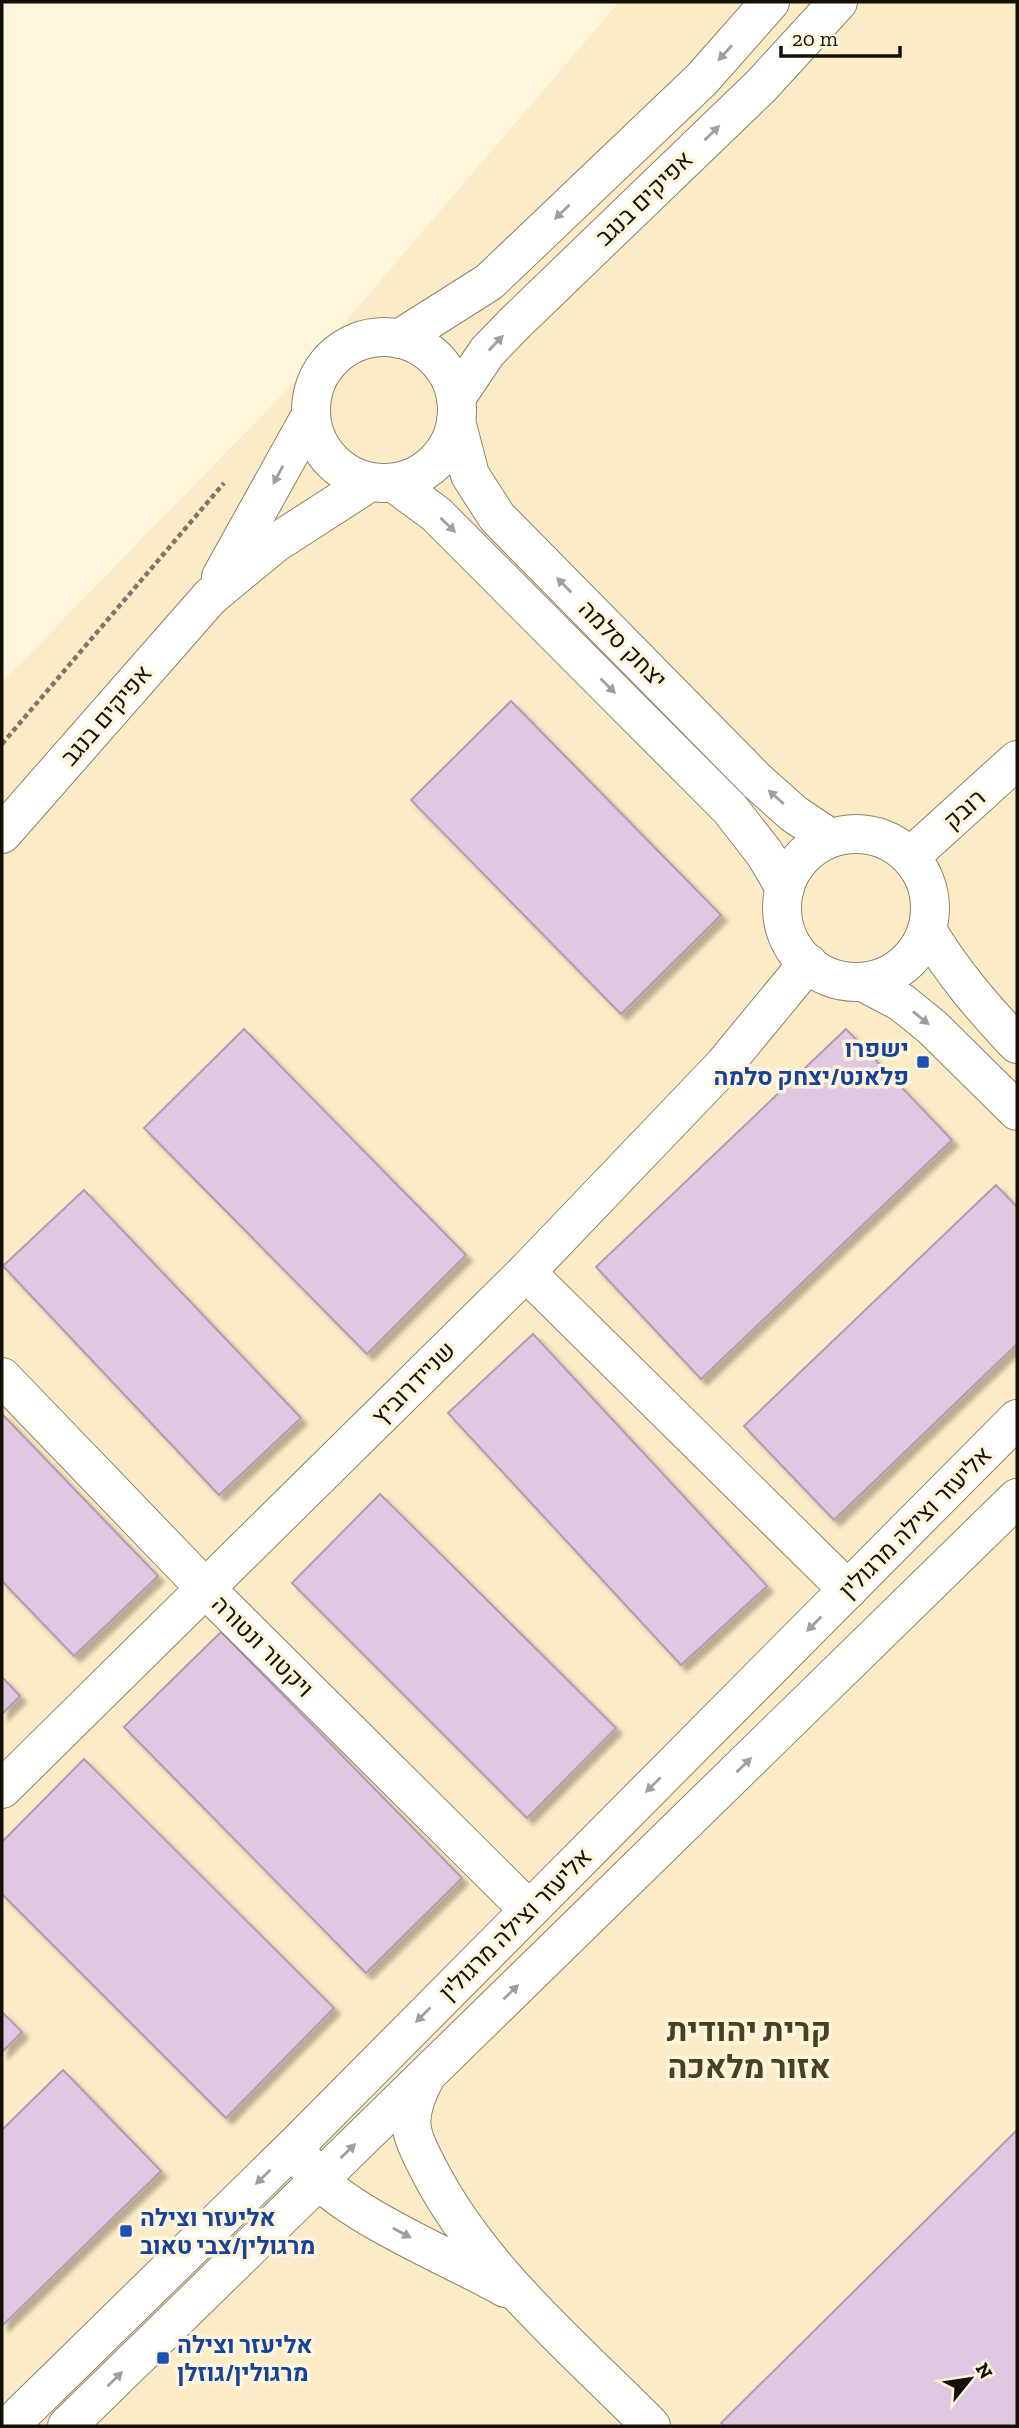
<svg xmlns="http://www.w3.org/2000/svg" width="1019" height="2428" font-family="'Zilla Slab',Heebo,serif">
	<style>
		.built { fill: #fbecc7 }
		.building { fill: #dfc9e2; stroke: #b09bb3; stroke-width: 2; filter: url(#shadow) }
		.lines { fill: none; stroke-linecap: round; stroke-linejoin: round }
		.minor-casing { stroke: #8d8367; stroke-width: 40 }
		.path { stroke: #7e7767; stroke-width: 4.5; stroke-dasharray: 5 3.5; stroke-linecap: butt }
		.minor { stroke: #fff; stroke-width: 38 }
		.oneway { fill: #a19f9b }
		.transit-dot { fill: #1a4fb4; stroke: #fff5dd; stroke-width: 2.5 }
		.labels { text-anchor: middle; dominant-baseline: central; stroke-width: 7; stroke-linejoin: round; paint-order: stroke }
		.street-label { font-size: 24px; fill: #141006; stroke: #fff5dd }
		.transit-label { font-size: 24px; font-weight: bold; fill: #164399; stroke: #fff5dd; text-anchor: start }
		.district-label { font-size: 32px; font-weight: bold; fill: #483f26; stroke: #fff5dd }
	</style>
	<defs>
		<filter id="shadow"><feDropShadow dx="6" dy="6" stdDeviation="2" flood-color="#0004"/></filter>
	</defs>
	<rect width="100%" height="100%" fill="#fff5dd"/>
	<polygon class="built" points="619,2 1017,2 1017,2426 2,2426 2,682 286,391"/>
	<g class="building">
		<polygon points="511,701 721,915 621,1014 411,800"/>
		<polygon points="244,1029 466,1255 367,1354 144,1128"/>
		<polygon points="846,1029 952,1140 701,1379 596,1267"/>
		<polygon points="996,1185 1017,1207 1017,1344 834,1520 744,1426"/>
		<polygon points="84,1190 301,1418 219,1495 3,1266"/>
		<polygon points="533,1334 767,1586 681,1665 448,1413"/>
		<polygon points="2,1414 158,1576 74,1656 2,1581"/>
		<polygon points="380,1494 616,1728 527,1818 292,1583"/>
		<polygon points="221,1632 462,1878 366,1973 124,1727"/>
		<polygon points="2,1677 20,1696 2,1714"/>
		<polygon points="84,1759 334,2008 226,2118 2,1894 2,1842"/>
		<polygon points="2,2012 22,2032 2,2052"/>
		<polygon points="63,2070 161,2171 2,2326 2,2130"/>
		<polygon points="1017,2130 1017,2426 724,2426 721,2423"/>
	</g>
	<g class="lines">
		<g class="minor-casing">
			<g id="minor">
				<circle cx="384" cy="410" r="73"/>
				<polyline points="399,339 489,282 702,79 770,2"/>
				<polyline points="456,398 487,352 516,322 761,86 838,2"/>
				<polyline points="456,421 470,475 497,517 757,781 794,814 830,838"/>
				<polyline points="394,483 436,514 730,809 765,854 785,888"/>
				<polyline points="221,577 311,415"/>
				<polyline points="2,834 210,597 274,544 370,482"/>
				<circle cx="856" cy="908" r="74"/>
				<polyline points="910,857 1017,760"/>
				<path d="M927,930c26,43 56,78 90,114"/>
				<polyline points="863,982 901,1002 932,1027 1017,1111"/>
				<polyline points="526,1272 848,1590"/>
				<polyline points="2,1377 205,1588 529,1910"/>
				<polyline points="2,1789 526,1272 723,1066 808,963"/>
				<path d="M425,2078c-8,15 -16,33 -13,51 2,13 10,27 16,39 51,101 145,179 223,258"/>
				<path d="M304,2160c21,47 154,100 201,128"/>
				<polyline points="9,2426 297,2144 1017,1419"/>
				<polyline points="67,2426 1017,1498"/>
			</g>
		</g>
		<polyline class="path" points="2,744 224,483"/>
		<use href="#minor" class="minor"/>
	</g>
	<defs><path id="oneway-solid" d="M-6-.8H1V-3.2L6.5 0L1 3.2V.8H-6Z" transform="scale(1.75)"/></defs>
	<g class="oneway">
		<use href="#oneway-solid" transform="translate(725 53) rotate(132)"/>
		<use href="#oneway-solid" transform="translate(712 133) rotate(-44)"/>
		<use href="#oneway-solid" transform="translate(562 212) rotate(136)"/>
		<use href="#oneway-solid" transform="translate(496 343) rotate(-46)"/>
		<use href="#oneway-solid" transform="translate(278 475) rotate(118)"/>
		<use href="#oneway-solid" transform="translate(448 525) rotate(44)"/>
		<use href="#oneway-solid" transform="translate(564 585) rotate(-135)"/>
		<use href="#oneway-solid" transform="translate(608 686) rotate(45)"/>
		<use href="#oneway-solid" transform="translate(776 797) rotate(-138)"/>
		<use href="#oneway-solid" transform="translate(921 1018) rotate(39)"/>
		<use href="#oneway-solid" transform="translate(814 1624) rotate(135)"/>
		<use href="#oneway-solid" transform="translate(744 1765) rotate(-44)"/>
		<use href="#oneway-solid" transform="translate(653 1785) rotate(135)"/>
		<use href="#oneway-solid" transform="translate(511 1992) rotate(-44)"/>
		<use href="#oneway-solid" transform="translate(423 2015) rotate(135)"/>
		<use href="#oneway-solid" transform="translate(348 2151) rotate(-44)"/>
		<use href="#oneway-solid" transform="translate(263 2177) rotate(136)"/>
		<use href="#oneway-solid" transform="translate(402 2233) rotate(28)"/>
		<use href="#oneway-solid" transform="translate(115 2379) rotate(-44)"/>
	</g>
	<g class="transit-dot">
		<rect x="916" y="1055" width="14" height="14" rx="3.5"/>
		<rect x="119" y="2224" width="14" height="14" rx="3.5"/>
		<rect x="156" y="2351" width="14" height="14" rx="3.5"/>
	</g>
	<g class="labels">
		<g class="street-label">
			<text transform="translate(644 198) rotate(-44)">אפיקים בנגב</text>
			<text transform="translate(623 644) rotate(45)">יצחק סלמה</text>
			<text transform="translate(106 715) rotate(-49)">אפיקים בנגב</text>
			<text transform="translate(964 809) rotate(-42)">רובק</text>
			<text transform="translate(413 1383) rotate(-45)">שניידרוביץ</text>
			<text transform="translate(915 1522) rotate(-45)">אליעזר וצילה מרגולין</text>
			<text transform="translate(263 1646) rotate(45)">ויקטור ונטורה</text>
			<text transform="translate(515 1924) rotate(-45)">אליעזר וצילה מרגולין</text>
		</g>
		<g class="transit-label">
			<text x="909" y="1048" text-anchor="end">ישפרו<tspan x="909" dy="28">פלאנט/יצחק סלמה</tspan></text>
			<text x="140" y="2217">אליעזר וצילה<tspan x="140" dy="28">מרגולין/צבי טאוב</tspan></text>
			<text x="177" y="2344">אליעזר וצילה<tspan x="177" dy="28">מרגולין/גוזלן</tspan></text>
		</g>
		<g class="district-label">
			<text x="749" y="2030">קרית יהודית<tspan x="749" dy="37">אזור מלאכה</tspan></text>
		</g>
	</g>
	<rect width="1019" height="2428" fill="none" stroke="#141006" stroke-width="7"/>
	<g transform="translate(970 2379) rotate(60)" stroke="#fff5dd" stroke-width="5" paint-order="stroke">
	<path d="M0-5L12 26L0 18L-12 26Z" fill="#141006"/>
	<text y="-10" font-size="19" font-weight="bold" text-anchor="middle" fill="#141006">N</text>
	</g>
	<path d="M781 46v10h119v-10" fill="none" stroke="#141006" stroke-width="3.5"/>
	<text x="792" y="46" font-size="21" fill="#141006" stroke="#fff5dd" stroke-width="5" paint-order="stroke">20 m</text>
</svg>
